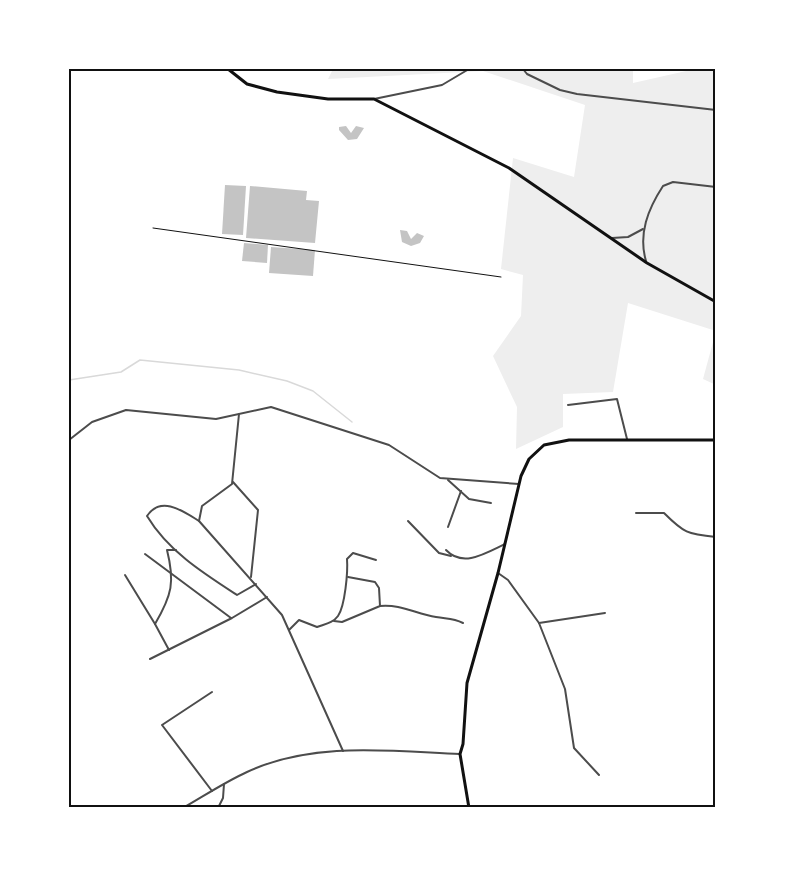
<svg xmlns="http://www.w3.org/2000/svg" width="785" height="877" font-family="Signika,sans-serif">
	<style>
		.green { fill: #eee }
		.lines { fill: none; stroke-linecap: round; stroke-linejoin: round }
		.stream { stroke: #d9d9d9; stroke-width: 1.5 }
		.building { fill: #c4c4c4 }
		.path { stroke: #111; stroke-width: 1 }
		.minor { stroke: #4c4c4c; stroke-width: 2 }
		.secondary { stroke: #111; stroke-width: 3 }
		.primary { stroke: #111; stroke-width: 3 }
		.neatline { fill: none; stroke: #111; stroke-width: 2 }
	</style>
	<rect width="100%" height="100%" fill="#fff"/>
	<polygon class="green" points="333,69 633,69 633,83 695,69 716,69 716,385 703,379 716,331 628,303 613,392 563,394 563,427 516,449 517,407 493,356 521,316 523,275 501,269 513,158 574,177 585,105 483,71 328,79"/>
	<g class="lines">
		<polyline class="stream" points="69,380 121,372 140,360 239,370 287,381 313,391 352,422"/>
	</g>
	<g class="building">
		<polygon points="346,126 351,133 356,126 364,128 357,139 348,140 339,130 339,127"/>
		<polygon points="225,185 246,186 243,235 222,234"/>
		<polygon points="250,186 307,191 306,200 319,201 315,243 246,238"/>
		<polygon points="400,230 407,231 411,239 417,233 424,236 420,243 411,246 402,242"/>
		<polygon points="244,243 268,245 267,263 242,261"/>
		<polygon points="271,247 315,250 313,276 269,273"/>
	</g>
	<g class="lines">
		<polyline class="path" points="153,228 501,277"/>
		<g class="minor">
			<polyline points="523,69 527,74 560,90 577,94 716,110"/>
			<polyline points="374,99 442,85 469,69"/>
			<polyline points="612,238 628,237 643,229"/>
			<path d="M646,261c-8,-27 2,-52 17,-75l10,-4 43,5"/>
			<polyline points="568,405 617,399 627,439"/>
			<polyline points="239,414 232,484 202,506 199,521 282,615 343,751"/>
			<polyline points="69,440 92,422 126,410 216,419 271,407 389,445 440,478 519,484"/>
			<polyline points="448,480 469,499 491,503"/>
			<polyline points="233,482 258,510 251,577"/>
			<path d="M636,513h28c20,20 23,21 52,24"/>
			<path d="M199,521c-16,-10 -38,-26 -52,-5 21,35 56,57 90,79l19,-11"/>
			<polyline points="408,521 439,553 451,556"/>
			<polyline points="448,527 461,491"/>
			<path d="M446,550c17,18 40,3 59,-6"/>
			<polyline points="145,554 231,618"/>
			<polyline points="498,573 508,580 539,623 565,689 574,748 599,775"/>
			<polyline points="125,575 155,624"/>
			<path d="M380,606c21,-2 36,8 56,11 11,2 17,1 27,6"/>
			<polyline points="334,621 342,622 380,606 379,588 375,582 348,577"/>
			<polyline points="539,623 605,613"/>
			<path d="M289,630l10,-10 18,7c8,-3 16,-4 21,-11 7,-10 10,-44 9,-57l6,-6 23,7"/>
			<path d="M169,650l-14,-26c17,-29 20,-42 12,-74h9"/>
			<polyline points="150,659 232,618 267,597"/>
			<polyline points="212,692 162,725 212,791"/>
			<path d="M183,808c21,-12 42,-26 64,-36 66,-31 143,-21 213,-18"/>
			<polyline points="218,808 223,798 224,784"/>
		</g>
		<polyline class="secondary" points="469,808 460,754 463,744 467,683 498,573 521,476 529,459 544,445 569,440 716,440"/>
		<polyline class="primary" points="228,69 247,84 277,92 328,99 374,99 509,168 647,263 716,302"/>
	</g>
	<rect width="785" height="877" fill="none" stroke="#ffffff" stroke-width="141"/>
	<rect x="70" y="70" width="644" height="736" class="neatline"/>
</svg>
